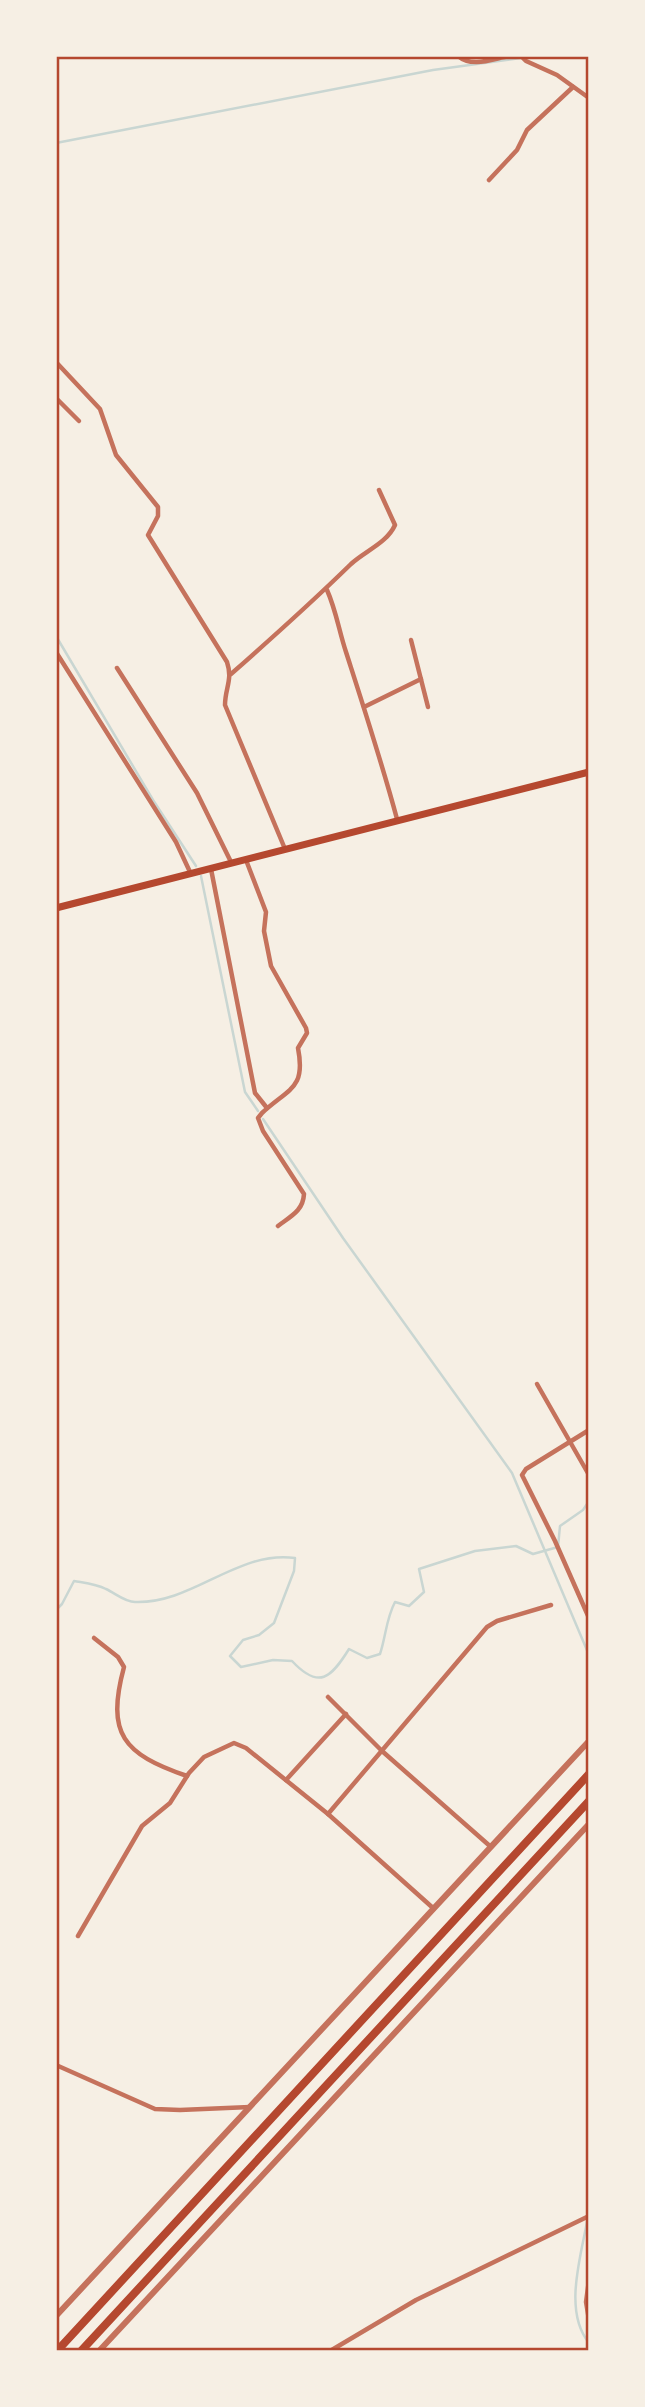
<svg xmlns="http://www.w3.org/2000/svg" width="645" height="2407" font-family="Barlow,sans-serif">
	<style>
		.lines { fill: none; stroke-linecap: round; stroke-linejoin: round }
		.stream { stroke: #c9d6d2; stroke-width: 2.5 }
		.minor { stroke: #c5725c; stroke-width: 4.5 }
		.tertiary { stroke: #c5725c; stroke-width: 6 }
		.primary { stroke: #b5482f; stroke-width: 7 }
		.trunk { stroke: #b5482f; stroke-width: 8 }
		.neatline { fill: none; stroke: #b5482f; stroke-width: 2.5 }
	</style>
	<rect width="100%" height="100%" fill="#f6efe4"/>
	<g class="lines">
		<g class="stream">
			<polyline points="56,143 433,70 536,56"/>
			<polyline points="56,636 153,800 196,866"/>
			<polyline points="201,876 245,1092 258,1111"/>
			<polyline points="263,1119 343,1238 512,1473 589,1655"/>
			<path d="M56,1610l6,-6 12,-23c11,2 22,3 32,8 9,4 19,13 29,13 58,2 102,-52 160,-44l-1,13 -20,52 -15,12 -16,5 -13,16 11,11 32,-7 19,1c27,29 39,17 57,-12l18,9 13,-4c6,-18 6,-35 15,-52l14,4 15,-14 -5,-23 56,-18 41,-5 17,8 25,-7 2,-21 23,-16 6,-9"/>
			<path d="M589,2210c-5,38 -28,99 0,133"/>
		</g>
		<g class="minor">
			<path d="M458,56c14,12 34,3 51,0"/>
			<polyline points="521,56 526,61 557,75 589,98"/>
			<polyline points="489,180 517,150 527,130 573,87"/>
			<path d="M56,362l44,47 16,46 42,52v9l-10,19 79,127c6,18 -2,26 -2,43l60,144"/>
			<polyline points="56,398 79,421"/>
			<path d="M327,590c9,20 12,41 19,62 18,56 36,111 51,167"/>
			<polyline points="411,640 428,707"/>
			<polyline points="56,652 176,842 190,872"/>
			<polyline points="117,668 197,793 231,862"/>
			<path d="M231,674c41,-36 81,-72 120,-110 14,-13 36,-21 44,-39l-16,-35"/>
			<polyline points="364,707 421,679"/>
			<path d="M246,860l20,52 -2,19 7,35 35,62 1,5 -9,15c8,41 -9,40 -36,65l-4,5 5,13 41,63c-1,17 -13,22 -26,32"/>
			<polyline points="211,869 255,1093 267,1108"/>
			<polyline points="537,1384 589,1475"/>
			<polyline points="589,1430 526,1469 522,1475 555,1541 589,1618"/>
			<path d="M94,1638l24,19 6,10c-18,67 -1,87 63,109"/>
			<polyline points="328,1697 382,1751 491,1847"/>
			<polyline points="286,1780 346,1714"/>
			<polyline points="328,1814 487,1627 497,1621 551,1605"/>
			<polyline points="78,1936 142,1826 170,1803 189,1773 204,1757 234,1743 246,1748 328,1814 433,1908"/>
			<polyline points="56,2065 155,2109 180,2110 250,2107"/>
			<polyline points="589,2280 586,2302 589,2320"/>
			<polyline points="330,2351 416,2300 589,2216"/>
		</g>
		<g class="tertiary">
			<polyline points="56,2316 589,1741"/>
			<polyline points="99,2351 589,1824"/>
		</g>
		<polyline class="primary" points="56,908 589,772"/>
		<g class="trunk">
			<polyline points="57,2351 589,1774"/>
			<polyline points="81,2351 589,1801"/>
		</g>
	</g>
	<rect width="645" height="2407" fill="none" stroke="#f6efe4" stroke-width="116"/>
	<rect x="58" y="58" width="529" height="2291" class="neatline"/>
</svg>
